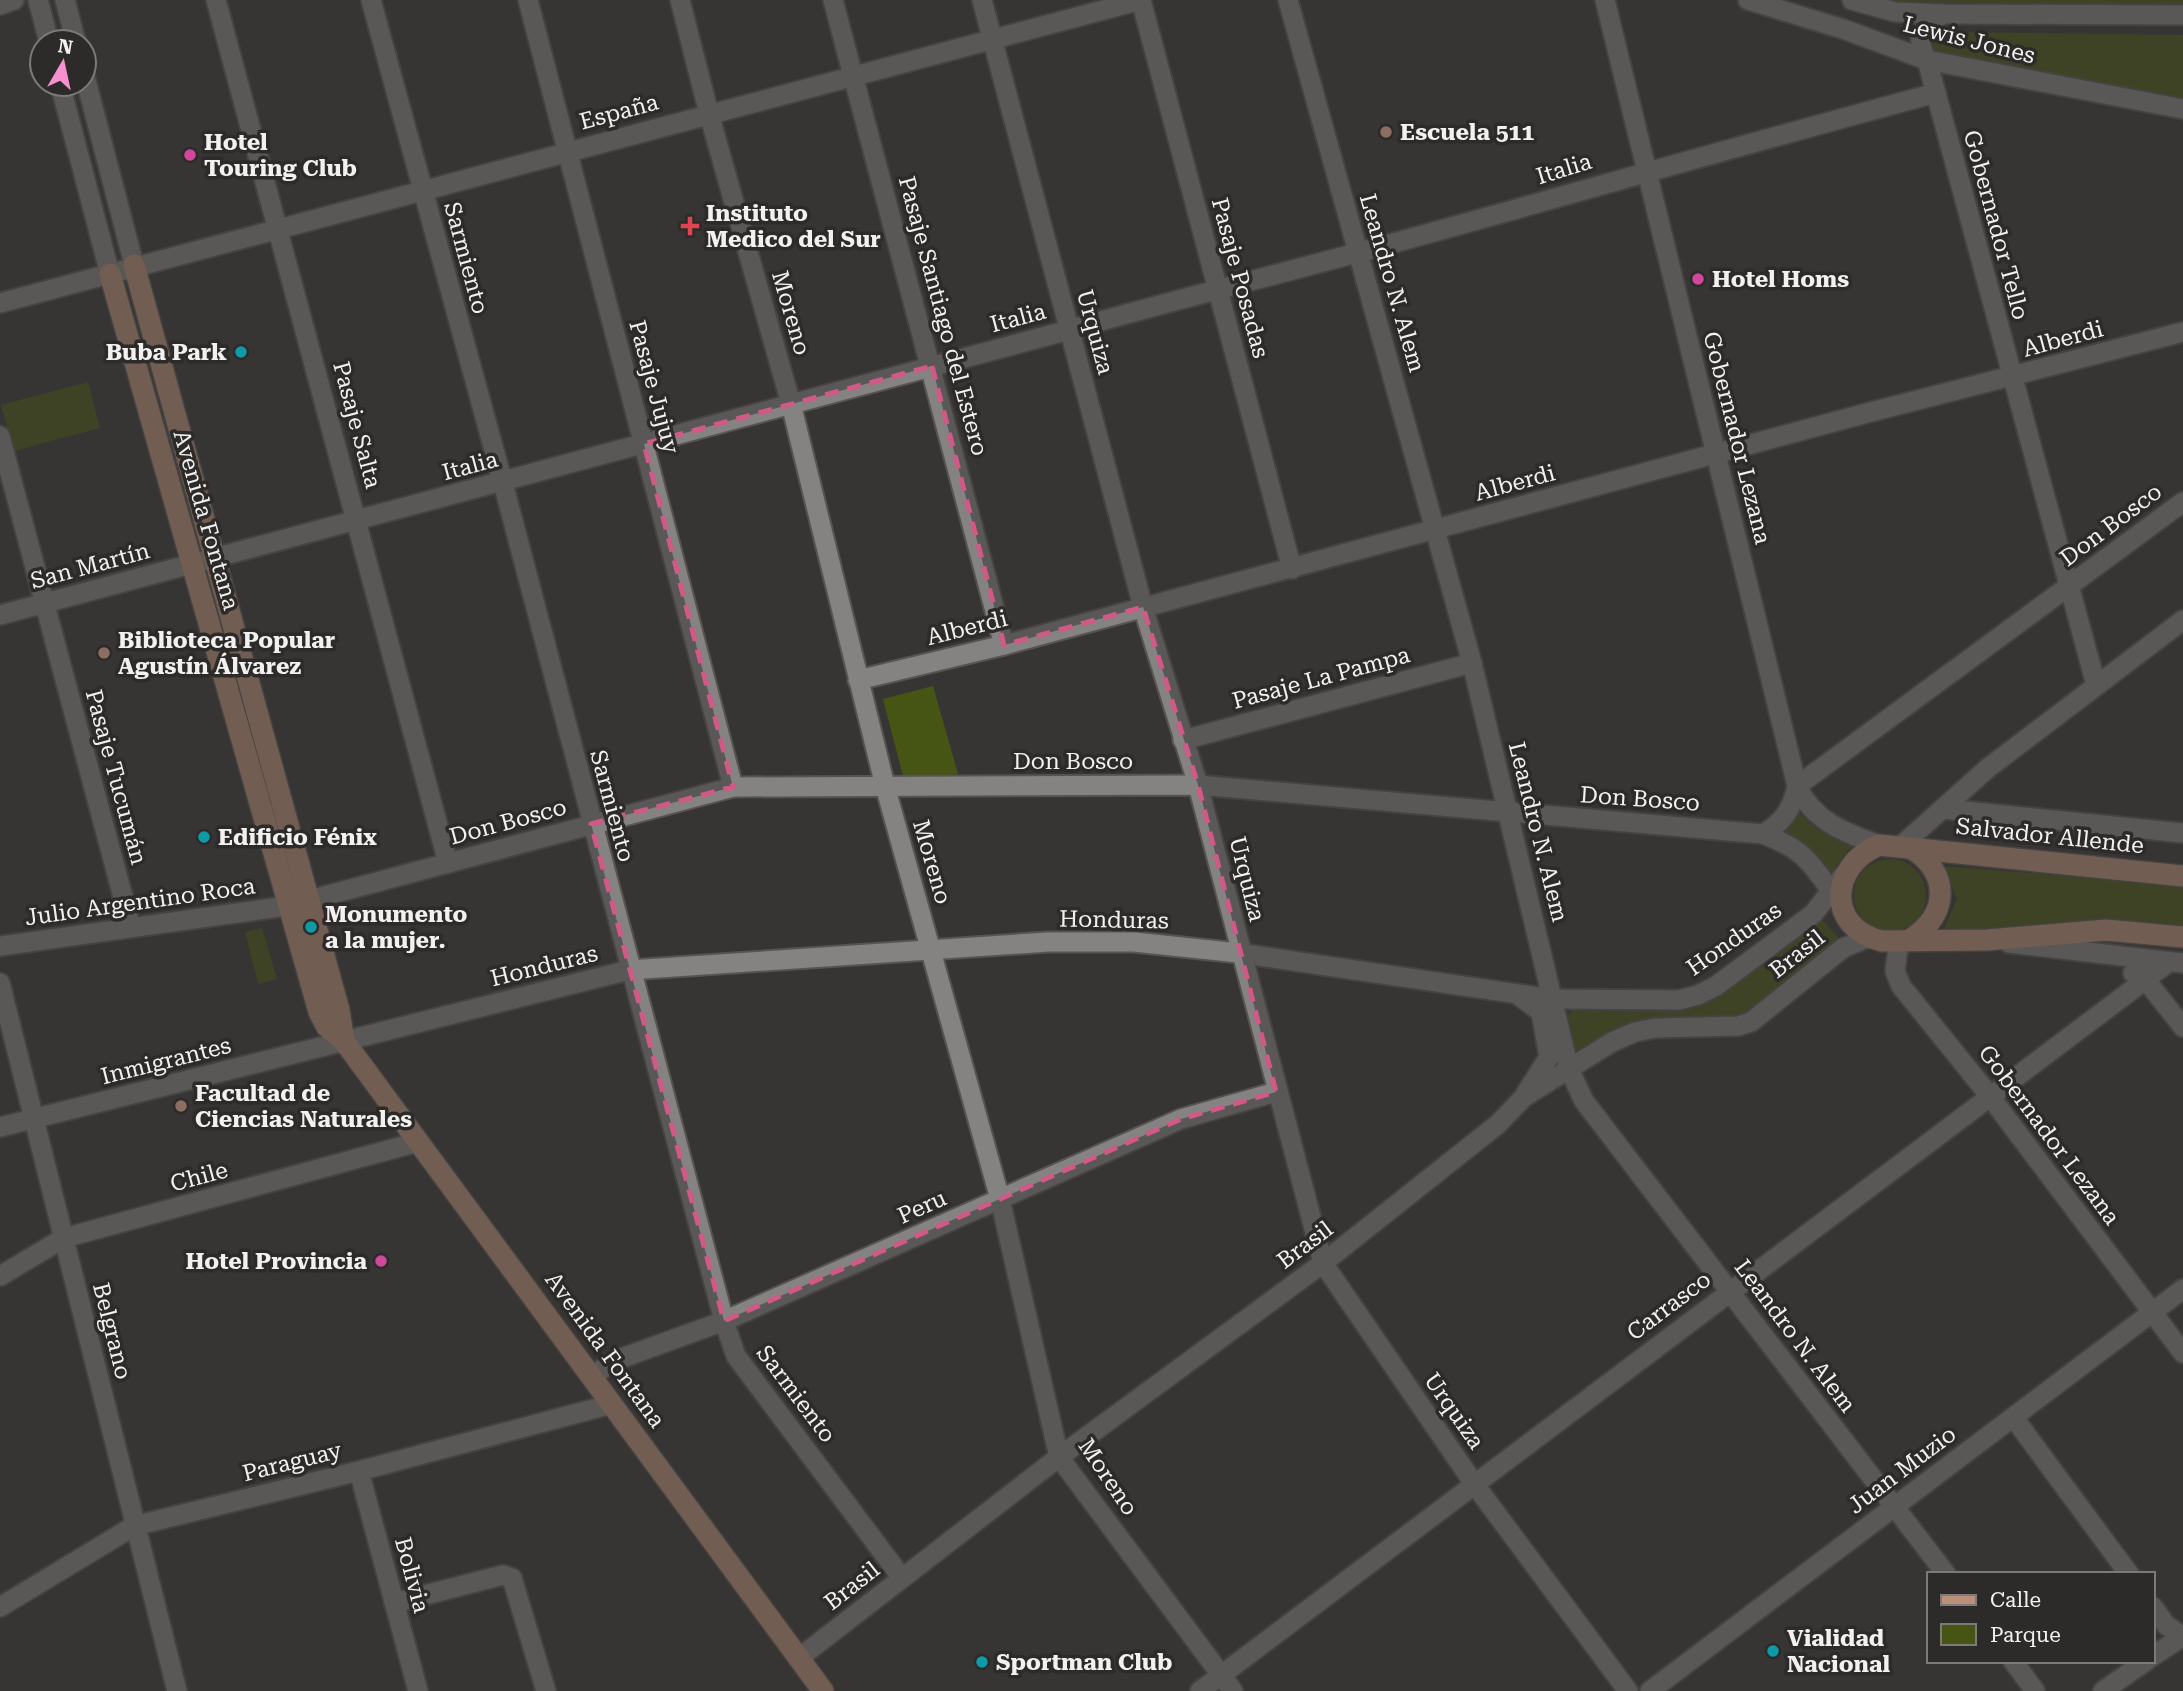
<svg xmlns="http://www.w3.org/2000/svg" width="2183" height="1691" font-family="'Roboto Serif',serif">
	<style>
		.green { fill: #475514 }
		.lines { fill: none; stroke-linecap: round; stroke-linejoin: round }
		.minor-casing { stroke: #565452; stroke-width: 23 }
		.major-casing { stroke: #565452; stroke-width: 24 }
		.minor { stroke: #858381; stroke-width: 19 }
		.major { stroke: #ba8f79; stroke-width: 21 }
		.marked { fill: none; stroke: #d05987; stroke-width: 5; stroke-dasharray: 14 9; stroke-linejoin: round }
		.education-dot { fill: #8d6e63; stroke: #2d2b29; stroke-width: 2.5 }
		.hotel-dot { fill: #d1479c; stroke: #2d2b29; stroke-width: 2.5 }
		.health-dot { fill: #e0444e; stroke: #2d2b29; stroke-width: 2.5 }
		.culture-dot { fill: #0f9aa8; stroke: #2d2b29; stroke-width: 2.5 }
		.labels { text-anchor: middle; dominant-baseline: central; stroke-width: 7; stroke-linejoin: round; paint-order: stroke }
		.street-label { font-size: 23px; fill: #f2f1ef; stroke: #2d2b29 }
		.poi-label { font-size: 23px; font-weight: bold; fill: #f2f1ef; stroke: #2d2b29; text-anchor: start }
	</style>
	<rect width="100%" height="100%" fill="#373533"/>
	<g class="green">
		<polygon points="1888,0 2183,0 2183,7 1893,1"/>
		<polygon points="1946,32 2183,35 2183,104 1933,54 1931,45 1936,36"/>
		<polygon points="88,382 100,428 14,451 1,405"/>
		<polygon points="933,686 958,774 904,780 883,699"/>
		<polygon points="1797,811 1818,830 1858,845 1848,850 1830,874 1803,843 1782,832 1790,825"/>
		<circle cx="1890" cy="895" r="36"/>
		<polygon points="1943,866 2183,885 2183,928 1942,934 1957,899"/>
		<polygon points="1820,917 1840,940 1748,1014 1574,1052 1565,1018 1576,1007 1683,1006 1710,1000"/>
		<polygon points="262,928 277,979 258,984 245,932"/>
	</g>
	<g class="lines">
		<g class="minor-casing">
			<g id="minor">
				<polyline points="38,0 49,42"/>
				<polyline points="65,0 76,42"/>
				<polyline points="216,0 448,863"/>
				<polyline points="371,0 503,483 724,1321 736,1356 902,1578"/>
				<polyline points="528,0 733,787"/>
				<polyline points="680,0 709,114 791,404 885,786 1000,1199 1059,1457 1233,1691"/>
				<polyline points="833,0 1004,645"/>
				<polyline points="982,0 1143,607 1198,785 1323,1263 1475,1485 1628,1691"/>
				<polyline points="1141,0 1292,569"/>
				<polyline points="1288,0 1472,663 1569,1069 1584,1101 1946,1574"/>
				<path d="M1605,0l192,786c16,35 48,47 82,59"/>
				<polyline points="1748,0 1843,29 1927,60 2183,109"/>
				<polyline points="1852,0 1895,12 1943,14 2183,15"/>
				<polyline points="0,5 14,0"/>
				<path d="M1943,14c-22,13 -29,22 -16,46l169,625"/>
				<polyline points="84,73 134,265"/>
				<polyline points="60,84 110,274"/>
				<polyline points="0,303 1141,0"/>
				<polyline points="0,436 131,927"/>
				<path d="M0,615l1069,-285c105,-30 211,-56 317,-85 183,-50 366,-103 550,-152"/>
				<polyline points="858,680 1004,645 1867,413 2183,332"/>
				<polyline points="1183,740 1472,663"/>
				<polyline points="1945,809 2183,833"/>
				<path d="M1763,834c20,-12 29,-24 34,-48l386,-284"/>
				<polyline points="1902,845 1988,768 2183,620"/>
				<polyline points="1899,941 1895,971 1901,986 1989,1095 2183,1353"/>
				<polyline points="2009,943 2183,963"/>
				<path d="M0,946l287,-40 446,-119 465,-2 565,49c43,16 48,30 74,65"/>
				<polyline points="2133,973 2145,979 2183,1027"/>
				<polyline points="0,983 177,1691"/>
				<polyline points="1518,995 1541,1012 1549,1057 1526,1093"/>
				<polyline points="0,1127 629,970 1048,942 1134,942 1239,953 1553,999 1679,1000 1698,995 1716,986 1813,914 1843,876"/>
				<polyline points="0,1276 64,1238 418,1142"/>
				<polyline points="592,1377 611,1362 724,1321 1181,1119 1276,1092"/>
				<polyline points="2014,1418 2129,1574"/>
				<polyline points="359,1471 418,1691"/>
				<polyline points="394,1603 503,1575 512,1578 546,1691"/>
				<polyline points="0,1607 134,1526 359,1471 612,1404"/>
				<polyline points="2153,1607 2166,1625 2183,1637"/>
				<polyline points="2153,1656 2183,1636"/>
				<polyline points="799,1658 1059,1457 1323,1263 1498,1124 1524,1097 1612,1042 1635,1032 1655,1028 1738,1026 1751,1022 1843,948 1867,938"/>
				<polyline points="2013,1661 2035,1691"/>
				<polyline points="1200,1691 2169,962"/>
				<polyline points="1650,1691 2183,1289"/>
				<polyline points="2103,1691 2146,1661"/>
			</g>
		</g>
		<g class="major-casing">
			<g id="major">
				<polyline points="134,265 339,1010 344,1041"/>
				<polyline points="110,274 319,1012 327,1027 344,1041 823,1691"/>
				<path d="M1911,848c39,25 39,65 0,91"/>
				<path d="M2183,876l-304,-31c-50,21 -53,83 3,96l105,-1 119,-10 77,7"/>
			</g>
		</g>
		<use href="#minor" class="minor"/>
		<use href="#major" class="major"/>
	</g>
	<path d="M0 0H2183V1691H0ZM932,366l72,279 139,-38 55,178 78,307 -95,27 -457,202 -133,-497 142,-37 -89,-343z" fill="#373533" fill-opacity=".55" fill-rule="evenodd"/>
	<path class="marked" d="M932,366l72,279 139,-38 55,178 78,307 -95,27 -457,202 -133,-497 142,-37 -89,-343z"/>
	<g class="education-dot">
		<circle cx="1386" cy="132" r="7"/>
		<circle cx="104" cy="653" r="7"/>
		<circle cx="181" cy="1106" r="7"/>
	</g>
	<g class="hotel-dot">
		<circle cx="190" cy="155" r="7"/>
		<circle cx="1698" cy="279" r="7"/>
		<circle cx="381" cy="1261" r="7"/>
	</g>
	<path class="health-dot" d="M686.5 215.5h7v7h7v7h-7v7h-7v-7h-7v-7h7z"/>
	<g class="culture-dot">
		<circle cx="241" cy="352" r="7"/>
		<circle cx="204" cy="837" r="7"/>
		<circle cx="311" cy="927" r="7"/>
		<circle cx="1773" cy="1651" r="7"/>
		<circle cx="982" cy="1662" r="7"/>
	</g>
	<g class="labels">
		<g class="street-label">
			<text transform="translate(1969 40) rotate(14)">Lewis Jones</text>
			<text transform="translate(619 112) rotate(-15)">España</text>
			<text transform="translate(1564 169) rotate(-17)">Italia</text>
			<text transform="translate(1996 225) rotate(75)">Gobernador Tello</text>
			<text transform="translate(466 258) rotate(75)">Sarmiento</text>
			<text transform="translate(1240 278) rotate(75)">Pasaje Posadas</text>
			<text transform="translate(1392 283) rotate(74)">Leandro N. Alem</text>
			<text transform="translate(791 313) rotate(74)">Moreno</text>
			<text transform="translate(943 316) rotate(75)">Pasaje Santiago del Estero</text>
			<text transform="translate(1018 318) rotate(-15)">Italia</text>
			<text transform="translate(1095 332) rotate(75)">Urquiza</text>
			<text transform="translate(2063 339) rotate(-15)">Alberdi</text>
			<text transform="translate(654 387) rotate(75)">Pasaje Jujuy</text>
			<text transform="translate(357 425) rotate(75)">Pasaje Salta</text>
			<text transform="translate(1737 438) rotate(76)">Gobernador Lezana</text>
			<text transform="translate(470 466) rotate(-15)">Italia</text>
			<text transform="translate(1515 483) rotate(-15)">Alberdi</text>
			<text transform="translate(206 520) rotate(74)">Avenida Fontana</text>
			<text transform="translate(2111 525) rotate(-37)">Don Bosco</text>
			<text transform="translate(90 566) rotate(-15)">San Martín</text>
			<text transform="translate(967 628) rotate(-14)">Alberdi</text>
			<text transform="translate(1321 678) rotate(-15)">Pasaje La Pampa</text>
			<text x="1073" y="761">Don Bosco</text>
			<text transform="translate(116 777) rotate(75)">Pasaje Tucumán</text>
			<text transform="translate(1640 799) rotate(4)">Don Bosco</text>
			<text transform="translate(612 806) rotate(75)">Sarmiento</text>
			<text transform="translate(508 822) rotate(-15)">Don Bosco</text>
			<text transform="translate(1538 832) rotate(76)">Leandro N. Alem</text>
			<text transform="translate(2050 836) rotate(6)">Salvador Allende</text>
			<text transform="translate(932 862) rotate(74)">Moreno</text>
			<text transform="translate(1247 879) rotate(76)">Urquiza</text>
			<text transform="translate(140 902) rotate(-8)">Julio Argentino Roca</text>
			<text transform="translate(1114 920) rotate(1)">Honduras</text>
			<text transform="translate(1734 939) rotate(-35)">Honduras</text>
			<text transform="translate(1797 954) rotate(-38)">Brasil</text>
			<text transform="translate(544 966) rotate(-14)">Honduras</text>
			<text transform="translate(166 1061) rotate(-14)">Inmigrantes</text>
			<text transform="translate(2049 1135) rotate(53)">Gobernador Lezana</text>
			<text transform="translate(199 1177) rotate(-15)">Chile</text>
			<text transform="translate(922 1207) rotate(-24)">Peru</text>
			<text transform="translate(1305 1245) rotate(-37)">Brasil</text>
			<text transform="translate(1669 1306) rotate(-37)">Carrasco</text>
			<text transform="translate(112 1331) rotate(76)">Belgrano</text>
			<text transform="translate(1795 1336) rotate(53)">Leandro N. Alem</text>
			<text transform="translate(605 1350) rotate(54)">Avenida Fontana</text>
			<text transform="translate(796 1394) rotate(53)">Sarmiento</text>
			<text transform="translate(1454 1411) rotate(55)">Urquiza</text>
			<text transform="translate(292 1462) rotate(-14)">Paraguay</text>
			<text transform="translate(1902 1470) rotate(-37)">Juan Muzio</text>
			<text transform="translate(1108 1477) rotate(56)">Moreno</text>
			<text transform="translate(412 1575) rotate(75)">Bolivia</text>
			<text transform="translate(852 1586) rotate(-38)">Brasil</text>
		</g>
		<g class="poi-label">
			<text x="1400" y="132">Escuela 511</text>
			<text x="204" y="142">Hotel<tspan x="204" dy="26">Touring Club</tspan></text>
			<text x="706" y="213">Instituto<tspan x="706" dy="26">Medico del Sur</tspan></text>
			<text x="1712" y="279">Hotel Homs</text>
			<text x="227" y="352" text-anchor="end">Buba Park</text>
			<text x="118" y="640">Biblioteca Popular<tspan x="118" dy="26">Agustín Álvarez</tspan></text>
			<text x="218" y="837">Edificio Fénix</text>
			<text x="325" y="914">Monumento<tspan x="325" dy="26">a la mujer.</tspan></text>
			<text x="195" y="1093">Facultad de<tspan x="195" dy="26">Ciencias Naturales</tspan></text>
			<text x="367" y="1261" text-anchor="end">Hotel Provincia</text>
			<text x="1787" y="1638">Vialidad<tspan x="1787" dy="26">Nacional</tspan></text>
			<text x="996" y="1662">Sportman Club</text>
		</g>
	</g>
	<rect x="1927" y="1572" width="228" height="91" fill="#2d2b29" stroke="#7c7a78" stroke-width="2"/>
	<rect x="1941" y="1595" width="35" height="10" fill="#ba8f79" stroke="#7c7a78" stroke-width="2"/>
	<text x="1990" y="1607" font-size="21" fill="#f2f1ef">Calle</text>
	<rect x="1941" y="1624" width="35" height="21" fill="#475514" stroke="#7c7a78" stroke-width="2"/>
	<text x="1990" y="1642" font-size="21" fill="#f2f1ef">Parque</text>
	<g transform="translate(63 63) rotate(9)"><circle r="33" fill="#2d2b29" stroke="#7c7a78" stroke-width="2"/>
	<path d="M0-5L12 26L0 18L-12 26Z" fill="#f690cf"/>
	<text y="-10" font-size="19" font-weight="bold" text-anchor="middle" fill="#f2f1ef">N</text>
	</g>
</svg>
